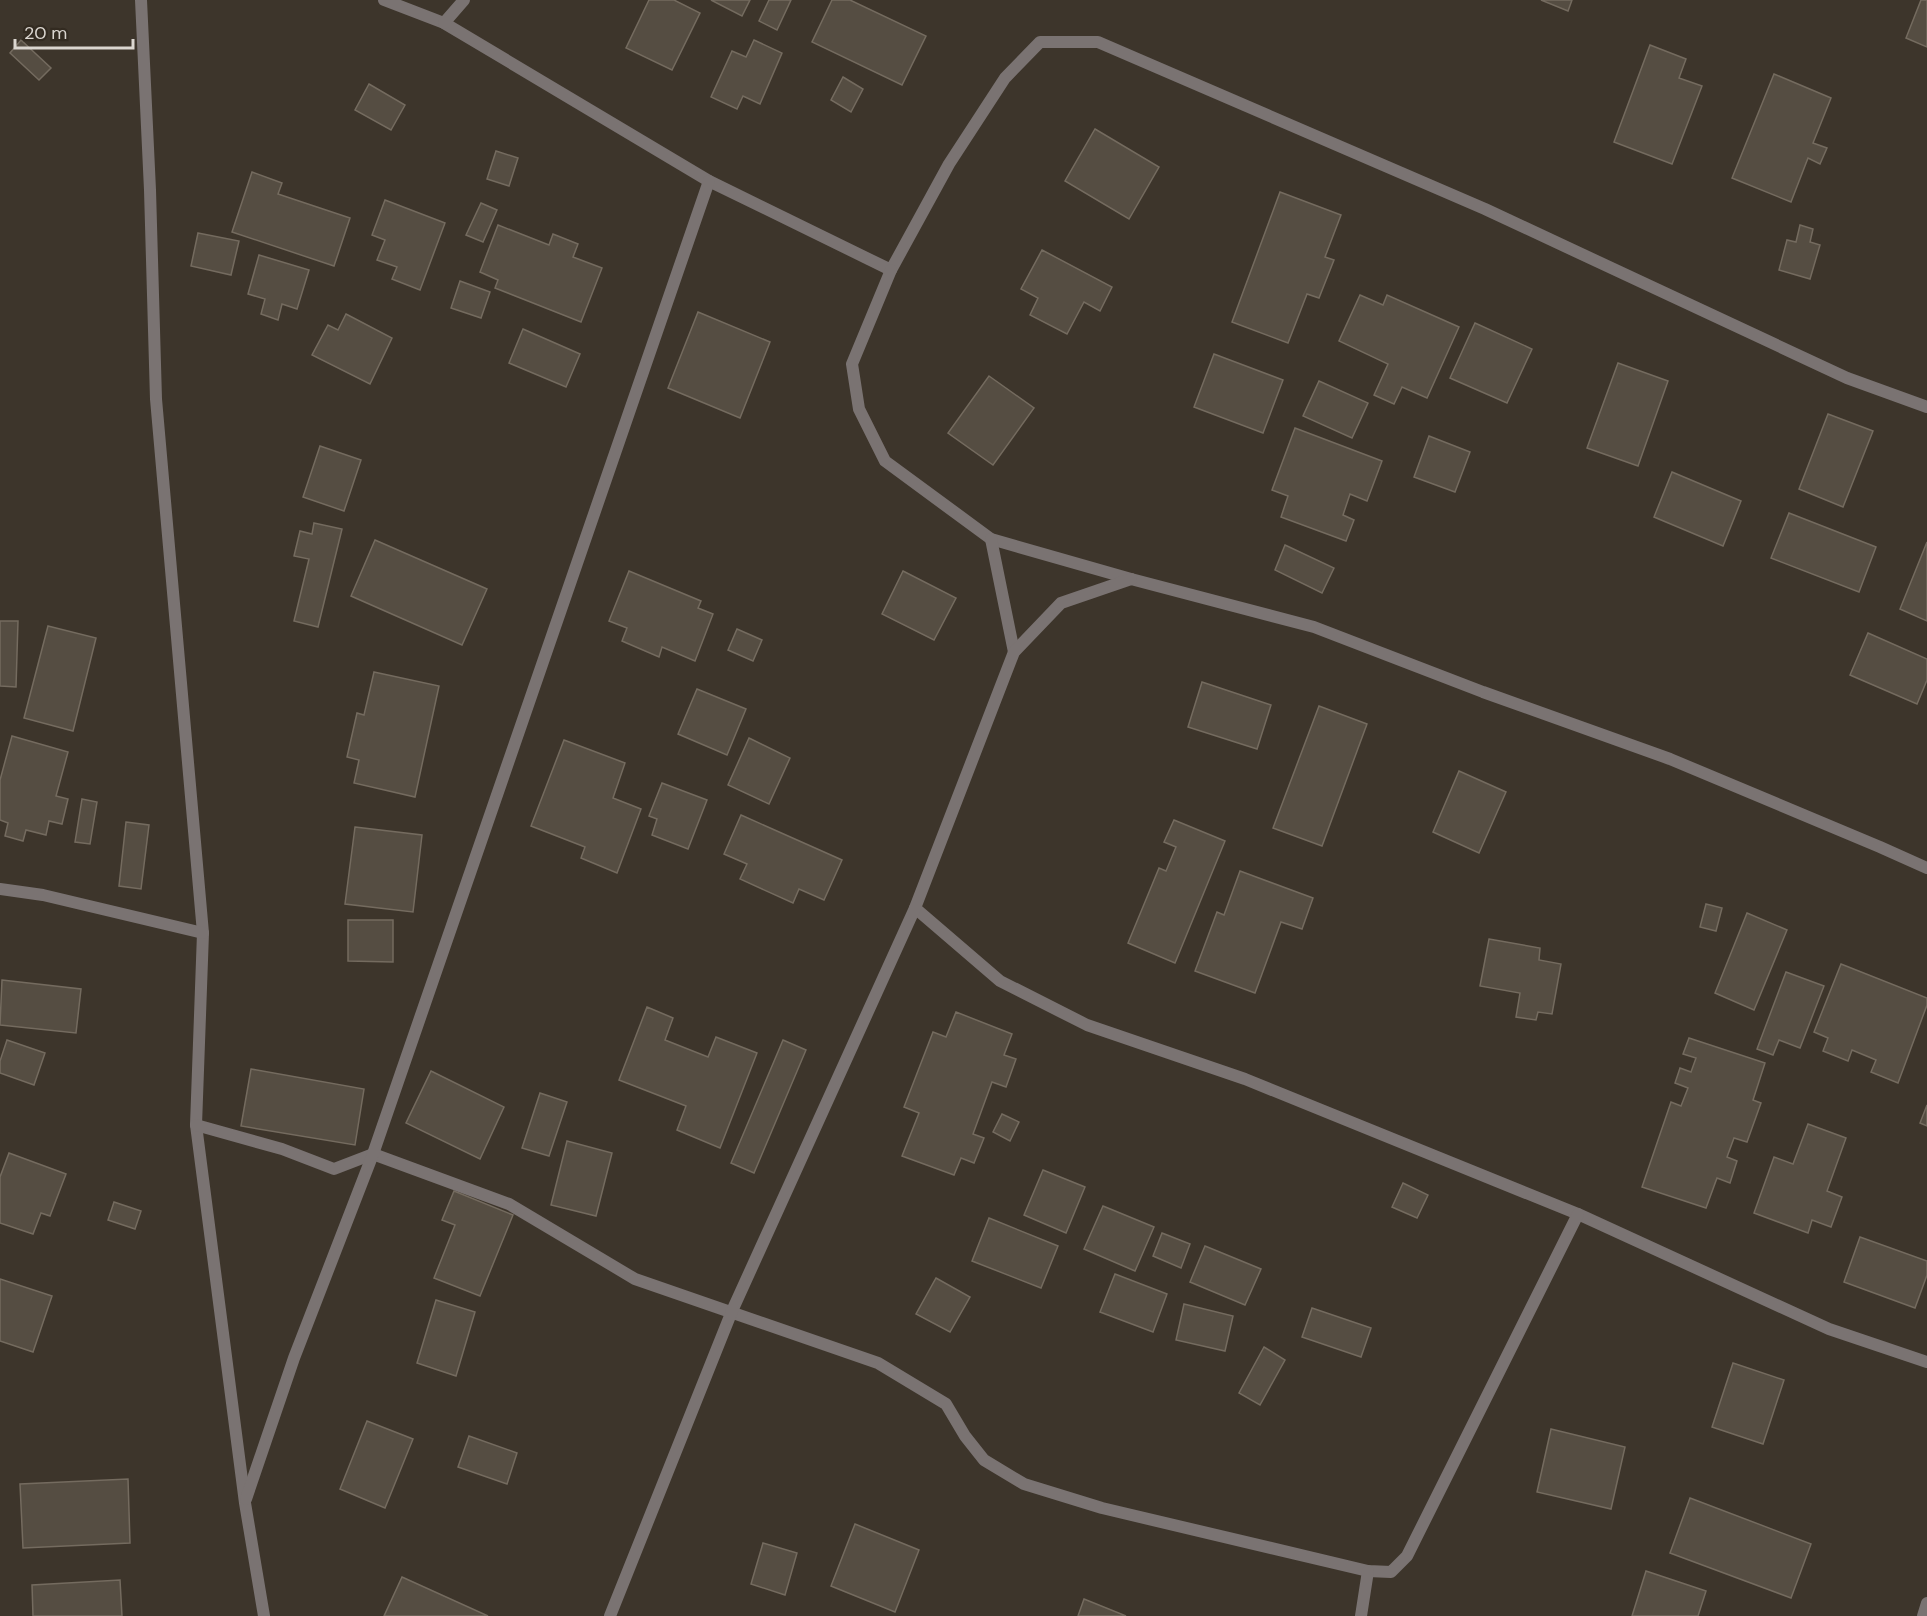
<svg xmlns="http://www.w3.org/2000/svg" width="1927" height="1616" font-family="'DM Sans',sans-serif">
	<style>
		.building { fill: #554d42; stroke: #746b5f; stroke-width: 1.5 }
		.lines { fill: none; stroke-linecap: round; stroke-linejoin: round }
		.street { stroke: #7a7372; stroke-width: 12 }
	</style>
	<rect width="100%" height="100%" fill="#3d352b"/>
	<g class="building">
		<polygon points="649,0 674,0 700,13 672,70 626,48"/>
		<polygon points="711,0 750,0 742,16"/>
		<polygon points="769,0 791,0 777,30 759,21"/>
		<polygon points="832,0 850,0 926,36 902,85 812,42"/>
		<polygon points="1541,0 1572,0 1568,11"/>
		<polygon points="1921,0 1927,0 1927,47 1906,38"/>
		<polygon points="21,40 51,68 39,80 10,53"/>
		<polygon points="754,40 782,53 760,104 743,96 737,109 711,97 732,51 746,57"/>
		<polygon points="1650,45 1686,59 1679,78 1702,86 1672,164 1614,142"/>
		<polygon points="1774,74 1831,98 1813,143 1827,148 1820,164 1808,158 1791,202 1732,178"/>
		<polygon points="843,77 863,89 851,112 831,100"/>
		<polygon points="369,84 405,105 391,130 355,110"/>
		<polygon points="1095,129 1159,167 1129,219 1065,181"/>
		<polygon points="496,151 518,158 509,186 487,179"/>
		<polygon points="252,172 282,183 278,194 350,218 334,266 232,232"/>
		<polygon points="1280,192 1341,215 1325,257 1334,260 1319,298 1307,294 1288,343 1232,322"/>
		<polygon points="385,200 445,223 420,290 392,279 397,267 377,260 385,240 372,235"/>
		<polygon points="481,203 497,210 483,242 466,235"/>
		<polygon points="498,225 549,245 553,234 578,244 573,257 602,268 581,322 495,288 498,280 480,272"/>
		<polygon points="1800,225 1813,229 1810,242 1820,245 1810,279 1779,270 1787,240 1796,242"/>
		<polygon points="198,233 239,241 231,275 191,266"/>
		<polygon points="1042,250 1112,287 1100,311 1084,302 1067,334 1030,315 1038,298 1021,289"/>
		<polygon points="259,255 309,270 297,309 282,304 278,320 261,314 265,299 248,294"/>
		<polygon points="460,281 490,292 481,318 451,308"/>
		<polygon points="1360,295 1383,305 1387,295 1459,327 1427,398 1402,387 1394,404 1374,395 1388,364 1339,341"/>
		<polygon points="698,312 770,342 740,418 668,388"/>
		<polygon points="346,314 392,338 370,384 312,355 328,325 338,330"/>
		<polygon points="1475,323 1532,349 1507,403 1450,378"/>
		<polygon points="523,329 580,354 566,387 509,363"/>
		<polygon points="1214,354 1283,380 1263,433 1194,407"/>
		<polygon points="1618,363 1668,381 1638,466 1587,448"/>
		<polygon points="989,376 1034,408 993,465 948,433"/>
		<polygon points="1319,381 1368,403 1352,438 1303,416"/>
		<polygon points="1828,414 1873,431 1843,507 1799,489"/>
		<polygon points="1295,428 1382,461 1367,501 1350,494 1343,515 1354,520 1346,541 1281,517 1288,496 1272,490"/>
		<polygon points="1429,436 1470,452 1455,492 1414,477"/>
		<polygon points="320,446 361,460 344,511 303,497"/>
		<polygon points="1672,472 1741,501 1723,546 1654,517"/>
		<polygon points="1789,513 1876,547 1859,592 1771,558"/>
		<polygon points="314,523 342,529 318,627 294,621 309,559 294,556 300,531 312,534"/>
		<polygon points="375,540 487,589 462,645 351,596"/>
		<polygon points="1927,542 1927,621 1900,609"/>
		<polygon points="1285,545 1334,568 1322,593 1275,570"/>
		<polygon points="629,571 701,601 698,608 713,614 695,661 662,647 659,657 622,641 627,628 609,621"/>
		<polygon points="903,571 956,598 934,640 882,614"/>
		<polygon points="0,621 18,621 16,687 0,686"/>
		<polygon points="48,626 96,638 73,731 24,718"/>
		<polygon points="737,629 762,640 753,661 728,650"/>
		<polygon points="1868,633 1927,659 1927,680 1917,704 1850,675"/>
		<polygon points="374,672 439,686 415,797 354,783 359,760 347,757 357,713 364,715"/>
		<polygon points="1202,682 1271,705 1257,749 1188,727"/>
		<polygon points="697,689 746,709 727,755 678,734"/>
		<polygon points="1319,706 1367,724 1322,846 1273,828"/>
		<polygon points="12,736 68,752 56,796 68,799 62,824 49,821 46,835 26,830 23,841 5,836 8,823 0,820 0,780"/>
		<polygon points="749,738 790,758 769,804 728,785"/>
		<polygon points="564,740 625,763 613,798 641,809 617,873 581,858 585,847 531,826"/>
		<polygon points="1459,771 1506,792 1479,853 1433,832"/>
		<polygon points="662,783 707,800 688,849 652,835 657,819 649,816"/>
		<polygon points="82,799 97,802 90,844 75,842"/>
		<polygon points="741,815 842,860 824,900 799,889 793,903 740,879 747,864 724,854"/>
		<polygon points="1174,820 1225,841 1175,963 1128,943 1159,868 1166,871 1176,847 1164,842"/>
		<polygon points="126,822 149,825 141,889 119,886"/>
		<polygon points="355,827 422,835 413,912 345,904"/>
		<polygon points="1240,871 1313,898 1302,929 1281,922 1255,993 1195,971 1217,912 1224,915"/>
		<polygon points="1706,904 1722,908 1716,931 1700,927"/>
		<polygon points="1747,913 1787,930 1754,1010 1715,993"/>
		<polygon points="348,920 393,920 393,962 348,961"/>
		<polygon points="1489,939 1540,948 1539,960 1561,964 1552,1014 1538,1012 1536,1020 1516,1017 1520,993 1480,986"/>
		<polygon points="1841,964 1927,998 1927,1005 1898,1083 1871,1072 1876,1060 1852,1050 1848,1061 1823,1051 1828,1038 1814,1032"/>
		<polygon points="1786,972 1824,986 1800,1048 1779,1040 1773,1055 1757,1049"/>
		<polygon points="2,980 81,989 76,1033 0,1025"/>
		<polygon points="647,1007 673,1018 665,1040 708,1057 716,1037 757,1053 720,1148 677,1130 686,1106 619,1080"/>
		<polygon points="956,1012 1012,1034 1004,1055 1016,1059 1006,1087 992,1082 973,1134 984,1138 974,1163 961,1158 954,1175 902,1156 919,1113 904,1107 933,1032 946,1037"/>
		<polygon points="1689,1038 1765,1063 1753,1100 1761,1103 1747,1142 1734,1138 1727,1157 1737,1161 1730,1183 1717,1178 1706,1208 1642,1187 1671,1102 1681,1106 1688,1088 1675,1083 1680,1068 1691,1072 1696,1058 1683,1054"/>
		<polygon points="7,1040 45,1053 34,1085 0,1073 0,1061"/>
		<polygon points="783,1040 806,1050 754,1173 731,1163"/>
		<polygon points="251,1069 364,1089 355,1145 241,1126"/>
		<polygon points="431,1071 504,1107 480,1159 406,1123"/>
		<polygon points="540,1093 567,1102 549,1156 522,1148"/>
		<polygon points="1927,1105 1927,1126 1920,1123"/>
		<polygon points="1002,1114 1019,1122 1010,1141 993,1132"/>
		<polygon points="1808,1124 1846,1138 1827,1191 1842,1197 1831,1227 1812,1220 1808,1233 1754,1213 1774,1157 1793,1164"/>
		<polygon points="567,1141 612,1153 596,1216 551,1205"/>
		<polygon points="9,1153 66,1174 50,1216 41,1213 33,1234 0,1223 0,1177"/>
		<polygon points="1043,1170 1085,1187 1066,1233 1024,1215"/>
		<polygon points="1403,1183 1428,1195 1417,1218 1392,1207"/>
		<polygon points="454,1191 513,1215 480,1296 434,1278 455,1225 442,1220"/>
		<polygon points="114,1202 141,1211 135,1229 108,1220"/>
		<polygon points="1103,1206 1154,1227 1135,1271 1084,1249"/>
		<polygon points="989,1218 1058,1246 1041,1288 972,1261"/>
		<polygon points="1162,1233 1190,1244 1181,1268 1153,1256"/>
		<polygon points="1860,1237 1927,1261 1927,1275 1915,1308 1844,1282"/>
		<polygon points="1205,1246 1261,1269 1245,1305 1190,1282"/>
		<polygon points="1115,1274 1167,1294 1153,1332 1100,1312"/>
		<polygon points="936,1278 970,1297 950,1332 916,1314"/>
		<polygon points="0,1279 52,1296 33,1352 0,1341"/>
		<polygon points="436,1300 475,1312 456,1376 417,1363"/>
		<polygon points="1184,1304 1233,1316 1225,1351 1176,1340"/>
		<polygon points="1312,1308 1371,1328 1361,1357 1302,1337"/>
		<polygon points="1264,1347 1285,1360 1260,1405 1239,1393"/>
		<polygon points="1733,1363 1784,1380 1763,1444 1712,1427"/>
		<polygon points="367,1421 413,1439 385,1508 340,1489"/>
		<polygon points="1551,1429 1625,1447 1611,1509 1537,1492"/>
		<polygon points="469,1436 517,1453 507,1484 458,1467"/>
		<polygon points="128,1479 130,1543 23,1548 20,1484"/>
		<polygon points="1690,1498 1811,1544 1791,1598 1670,1553"/>
		<polygon points="855,1524 919,1550 895,1612 831,1586"/>
		<polygon points="763,1543 797,1553 785,1595 751,1584"/>
		<polygon points="1646,1571 1706,1591 1698,1616 1632,1616"/>
		<polygon points="402,1577 488,1616 384,1616"/>
		<polygon points="120,1580 122,1616 33,1616 32,1585"/>
		<polygon points="1084,1599 1126,1616 1078,1616"/>
	</g>
	<g class="lines">
		<g class="street">
			<polyline points="141,0 150,190 156,399 203,933 196,1125 245,1503 264,1616"/>
			<polyline points="384,0 444,23 709,181 891,270 949,164 1005,78 1040,42 1098,42 1485,209 1847,378 1927,407"/>
			<polyline points="444,23 464,0"/>
			<polyline points="891,270 852,364 859,409 885,461 991,539 1131,579 1314,627 1483,692 1670,759 1880,847 1927,868"/>
			<polyline points="991,539 1014,652"/>
			<polyline points="0,889 43,895 203,933"/>
			<polyline points="915,908 1000,981 1087,1025 1245,1079 1578,1214 1829,1329 1927,1362"/>
			<polyline points="196,1125 282,1149 334,1169 373,1154 509,1204 635,1279 878,1363 946,1404 965,1436 984,1460 1024,1484 1102,1508 1368,1571 1391,1572 1407,1556 1578,1214"/>
			<polyline points="246,1499 294,1358 373,1154 709,181"/>
			<polyline points="610,1616 732,1311 915,908 1014,652 1061,603 1131,579"/>
			<polyline points="1361,1616 1368,1571"/>
			<polyline points="1923,1616 1927,1603"/>
		</g>
	</g>
	<path d="M15 39v9h118v-9" fill="none" stroke="#dbd6d0" stroke-width="3"/>
	<text x="24" y="39" font-size="18" fill="#dbd6d0" stroke="#332b21" stroke-width="4.5" paint-order="stroke">20 m</text>
</svg>
